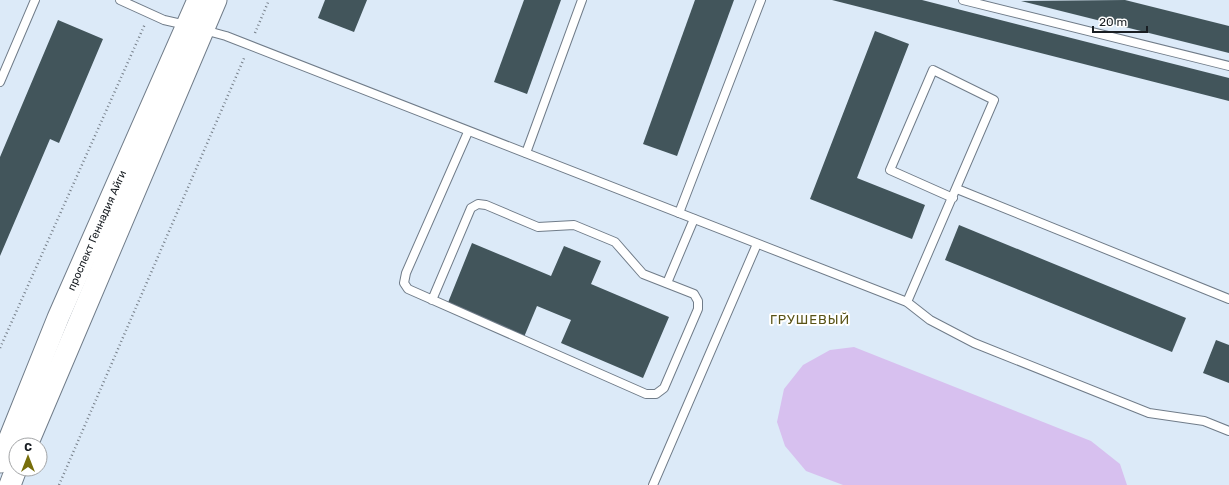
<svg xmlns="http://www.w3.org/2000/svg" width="1229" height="485" font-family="Rubik,sans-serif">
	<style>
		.green { fill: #d7c0ef }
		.building { fill: #42555b }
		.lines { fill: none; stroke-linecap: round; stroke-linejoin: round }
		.service-casing { stroke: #707c89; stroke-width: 10 }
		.secondary-casing { stroke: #707c89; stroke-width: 23 }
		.path { stroke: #78818b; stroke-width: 2.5; stroke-dasharray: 1 3; stroke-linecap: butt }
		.service { stroke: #fff; stroke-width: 8 }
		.secondary { stroke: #fff; stroke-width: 21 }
		.labels { text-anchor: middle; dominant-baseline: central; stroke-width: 4; stroke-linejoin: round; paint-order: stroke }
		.street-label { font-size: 11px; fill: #191e23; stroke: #fff }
		.quarter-label { font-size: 13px; letter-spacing: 1px; fill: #595316; stroke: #fff }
	</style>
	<rect width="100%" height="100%" fill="#dceaf8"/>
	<polygon class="green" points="854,347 1091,441 1120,464 1127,485 843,485 806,471 785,446 777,422 784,389 803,365 830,350"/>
	<g class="building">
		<polygon points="325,0 367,0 354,32 318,18"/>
		<polygon points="524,0 561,0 527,94 494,82"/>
		<polygon points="695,0 734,0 677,156 643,144"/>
		<polygon points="832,0 922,0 1229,78 1229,101"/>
		<polygon points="1125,0 1229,26 1229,53 1021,1"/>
		<polygon points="58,20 103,39 59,143 50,139 0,256 0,157"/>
		<polygon points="875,31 909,44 857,178 925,205 912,239 810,199"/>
		<polygon points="959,225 1186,318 1172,352 945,260"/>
		<polygon points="472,243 551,276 564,246 601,261 591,284 669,317 643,378 561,343 571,320 537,306 524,337 447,305"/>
		<polygon points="1216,340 1229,345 1229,383 1203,373"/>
	</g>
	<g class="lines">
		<g class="service-casing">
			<g id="service">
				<polyline points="120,0 164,20 186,25"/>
				<polyline points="963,0 1229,66"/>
				<polyline points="204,30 226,36 907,302 930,320 974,343 1149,413 1204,421 1229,431"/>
				<polyline points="0,82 35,0"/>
				<polyline points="526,153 582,0"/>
				<polyline points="957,189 1229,299"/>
				<polyline points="679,213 761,0"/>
				<polyline points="667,283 694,219"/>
				<polyline points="432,300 471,208 478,204 486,205 538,227 574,225 615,242 643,274 694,294 698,301 698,309 664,388 656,394 646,394 408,289 404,283 406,273 468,132"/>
				<polyline points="907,302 994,100 933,70 890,170 953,198"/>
				<polyline points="653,485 757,244"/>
			</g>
		</g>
		<g class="secondary-casing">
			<g id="secondary">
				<polyline points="27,445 216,0"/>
				<path id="s1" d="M0,462l58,-144 140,-318"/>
				<polyline points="10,485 16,469"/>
			</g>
		</g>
		<g class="path">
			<polyline points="255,33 269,0"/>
			<polyline points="0,348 145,24"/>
			<polyline points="59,485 245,56"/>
		</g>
		<use href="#service" class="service"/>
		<use href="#secondary" class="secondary"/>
	</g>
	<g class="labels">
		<g class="street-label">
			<text stroke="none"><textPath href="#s1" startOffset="251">проспект Геннадия Айги</textPath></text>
		</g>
		<g class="quarter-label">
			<text x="810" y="319">ГРУШЕВЫЙ</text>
		</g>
	</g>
	<g transform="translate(28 457)"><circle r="19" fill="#ffffff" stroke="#a3a5a7"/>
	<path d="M0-3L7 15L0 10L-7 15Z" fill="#776e0b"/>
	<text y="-6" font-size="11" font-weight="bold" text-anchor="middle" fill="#191e23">С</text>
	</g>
	<path d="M1093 26v6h54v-6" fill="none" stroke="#191e23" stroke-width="2"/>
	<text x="1099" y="26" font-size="12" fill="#191e23" stroke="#ffffff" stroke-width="3" paint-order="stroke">20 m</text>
</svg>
